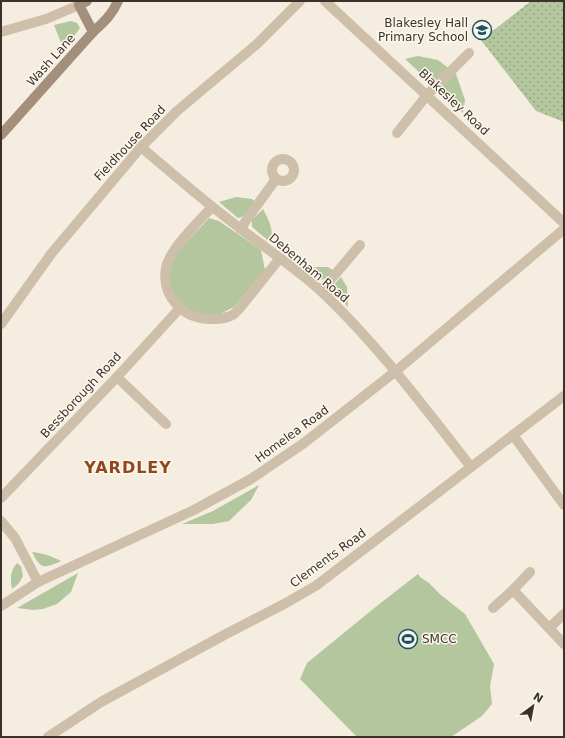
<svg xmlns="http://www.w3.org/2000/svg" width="565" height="738" font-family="'DejaVu Sans',sans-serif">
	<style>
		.grass { fill: #b3c69e }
		.park { fill: url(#park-dots) }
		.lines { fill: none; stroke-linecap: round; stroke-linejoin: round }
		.street { stroke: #cebfaa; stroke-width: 10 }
		.secondary { stroke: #a38f7b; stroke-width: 10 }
		.labels { text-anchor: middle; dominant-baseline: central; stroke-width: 3; stroke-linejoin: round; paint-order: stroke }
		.poi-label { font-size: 12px; fill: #3c322a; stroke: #fcf7ed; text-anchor: end }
		.street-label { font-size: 12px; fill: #3c322a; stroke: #fcf7ed }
		.district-label { font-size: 16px; font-weight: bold; letter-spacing: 1px; fill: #91471d; stroke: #fcf7ed }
	</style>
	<defs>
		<pattern id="park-dots" width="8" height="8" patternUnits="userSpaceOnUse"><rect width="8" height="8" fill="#b3c69e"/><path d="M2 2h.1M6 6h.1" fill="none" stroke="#93a181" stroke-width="1.8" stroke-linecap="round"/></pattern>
	</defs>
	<rect width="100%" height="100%" fill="#f5eee0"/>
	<g class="grass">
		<polygon points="71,21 77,23 80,28 64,50 54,25"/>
		<polygon points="418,56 438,60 456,74 465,100 463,113 405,59"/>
		<polygon points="236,197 252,199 255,202 245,216 238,218 219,202"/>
		<path d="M263,209c5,10 12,21 7,33l-18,-15v-7z"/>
		<polygon points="209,218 219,221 261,250 265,270 234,307 220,314 203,315 190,310 178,300 172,292 169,279 172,261 178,251"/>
		<path d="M300,264l8,3h20l6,4c-5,5 -9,9 -16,9z"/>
		<polygon points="341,277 347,287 348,307 332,291 332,287"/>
		<polygon points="259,485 251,500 229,521 213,524 182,524 213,511"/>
		<path d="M32,552c11,1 19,4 29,9 -17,8 -21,8 -29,-9z"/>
		<path d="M17,563l4,3 2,10c-3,6 -5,9 -11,13 -2,-11 -2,-17 5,-26z"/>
		<polygon points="78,573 71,592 57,604 43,609 33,610 17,608"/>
		<polygon points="418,574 420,577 429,583 441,595 465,614 494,664 490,686 492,704 482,716 451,737 357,737 300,679 307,663 378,605"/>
	</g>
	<polygon class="park" points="531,1 564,1 564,122 536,111 481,40"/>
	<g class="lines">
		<g class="street">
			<polyline points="325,1 564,223"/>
			<polyline points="1,32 46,19 79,5"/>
			<polyline points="397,133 427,95 469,53"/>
			<path d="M141,147c33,28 65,56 100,82 27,21 56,40 81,63 56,53 102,115 149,175"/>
			<circle cx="283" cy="170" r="11"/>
			<path d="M212,207c-13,14 -43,43 -46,61 -5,29 18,52 47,51 7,0 15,-1 21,-5 2,-2 4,-4 6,-6l40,-50"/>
			<polyline points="240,229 276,179"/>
			<polyline points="321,291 360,245"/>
			<polyline points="1,324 51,254 141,147 177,111 257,44 300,1"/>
			<polyline points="117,377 166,424"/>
			<polyline points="513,435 564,505"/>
			<polyline points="1,498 117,377 180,308"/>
			<polyline points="1,521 15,538 38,582"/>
			<polyline points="513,590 530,572"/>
			<polyline points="1,606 38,582 194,510 251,479 304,443 396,371 564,229"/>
			<polyline points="493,608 513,590 564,644"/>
			<polyline points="549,628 564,614"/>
			<polyline points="48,737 101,702 226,634 286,603 317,585 564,396"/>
		</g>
		<g class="secondary">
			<polyline points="87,1 79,5 93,32"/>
			<path d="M1,135l92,-103c11,-10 19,-17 25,-31"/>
		</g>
	</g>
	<defs>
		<g id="school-ring" transform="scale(1)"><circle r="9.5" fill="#fcf7ed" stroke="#1c5361" stroke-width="1.5"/><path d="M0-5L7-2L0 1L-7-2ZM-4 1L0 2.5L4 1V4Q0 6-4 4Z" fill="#1c5361"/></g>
		<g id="stadium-ring" transform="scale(1)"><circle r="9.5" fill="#fcf7ed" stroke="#1c5361" stroke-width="1.5"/><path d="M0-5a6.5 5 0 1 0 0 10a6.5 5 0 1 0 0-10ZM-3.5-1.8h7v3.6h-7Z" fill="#1c5361"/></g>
	</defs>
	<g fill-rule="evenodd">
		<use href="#school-ring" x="482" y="30"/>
		<use href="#stadium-ring" x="408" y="639"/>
	</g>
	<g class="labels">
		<g class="poi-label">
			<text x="468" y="23">Blakesley Hall<tspan x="468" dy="14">Primary School</tspan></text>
			<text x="422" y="639" text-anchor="start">SMCC</text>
		</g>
		<g class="street-label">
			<text transform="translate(51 60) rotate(-48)">Wash Lane</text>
			<text transform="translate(454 102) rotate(43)">Blakesley Road</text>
			<text transform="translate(130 143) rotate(-47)">Fieldhouse Road</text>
			<text transform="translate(309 268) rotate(40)">Debenham Road</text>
			<text transform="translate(81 395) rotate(-47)">Bessborough Road</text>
			<text transform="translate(292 434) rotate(-36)">Homelea Road</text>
			<text transform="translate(328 558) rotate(-36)">Clements Road</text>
		</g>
		<g class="district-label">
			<text x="128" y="467">YARDLEY</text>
		</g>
	</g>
	<rect width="565" height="738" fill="none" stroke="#3c322a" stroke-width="4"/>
	<g transform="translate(533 706) rotate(32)" stroke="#fcf7ed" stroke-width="3" paint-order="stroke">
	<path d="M0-3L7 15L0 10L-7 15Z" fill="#3c322a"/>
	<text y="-6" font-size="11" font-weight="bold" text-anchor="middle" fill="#3c322a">N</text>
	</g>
</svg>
